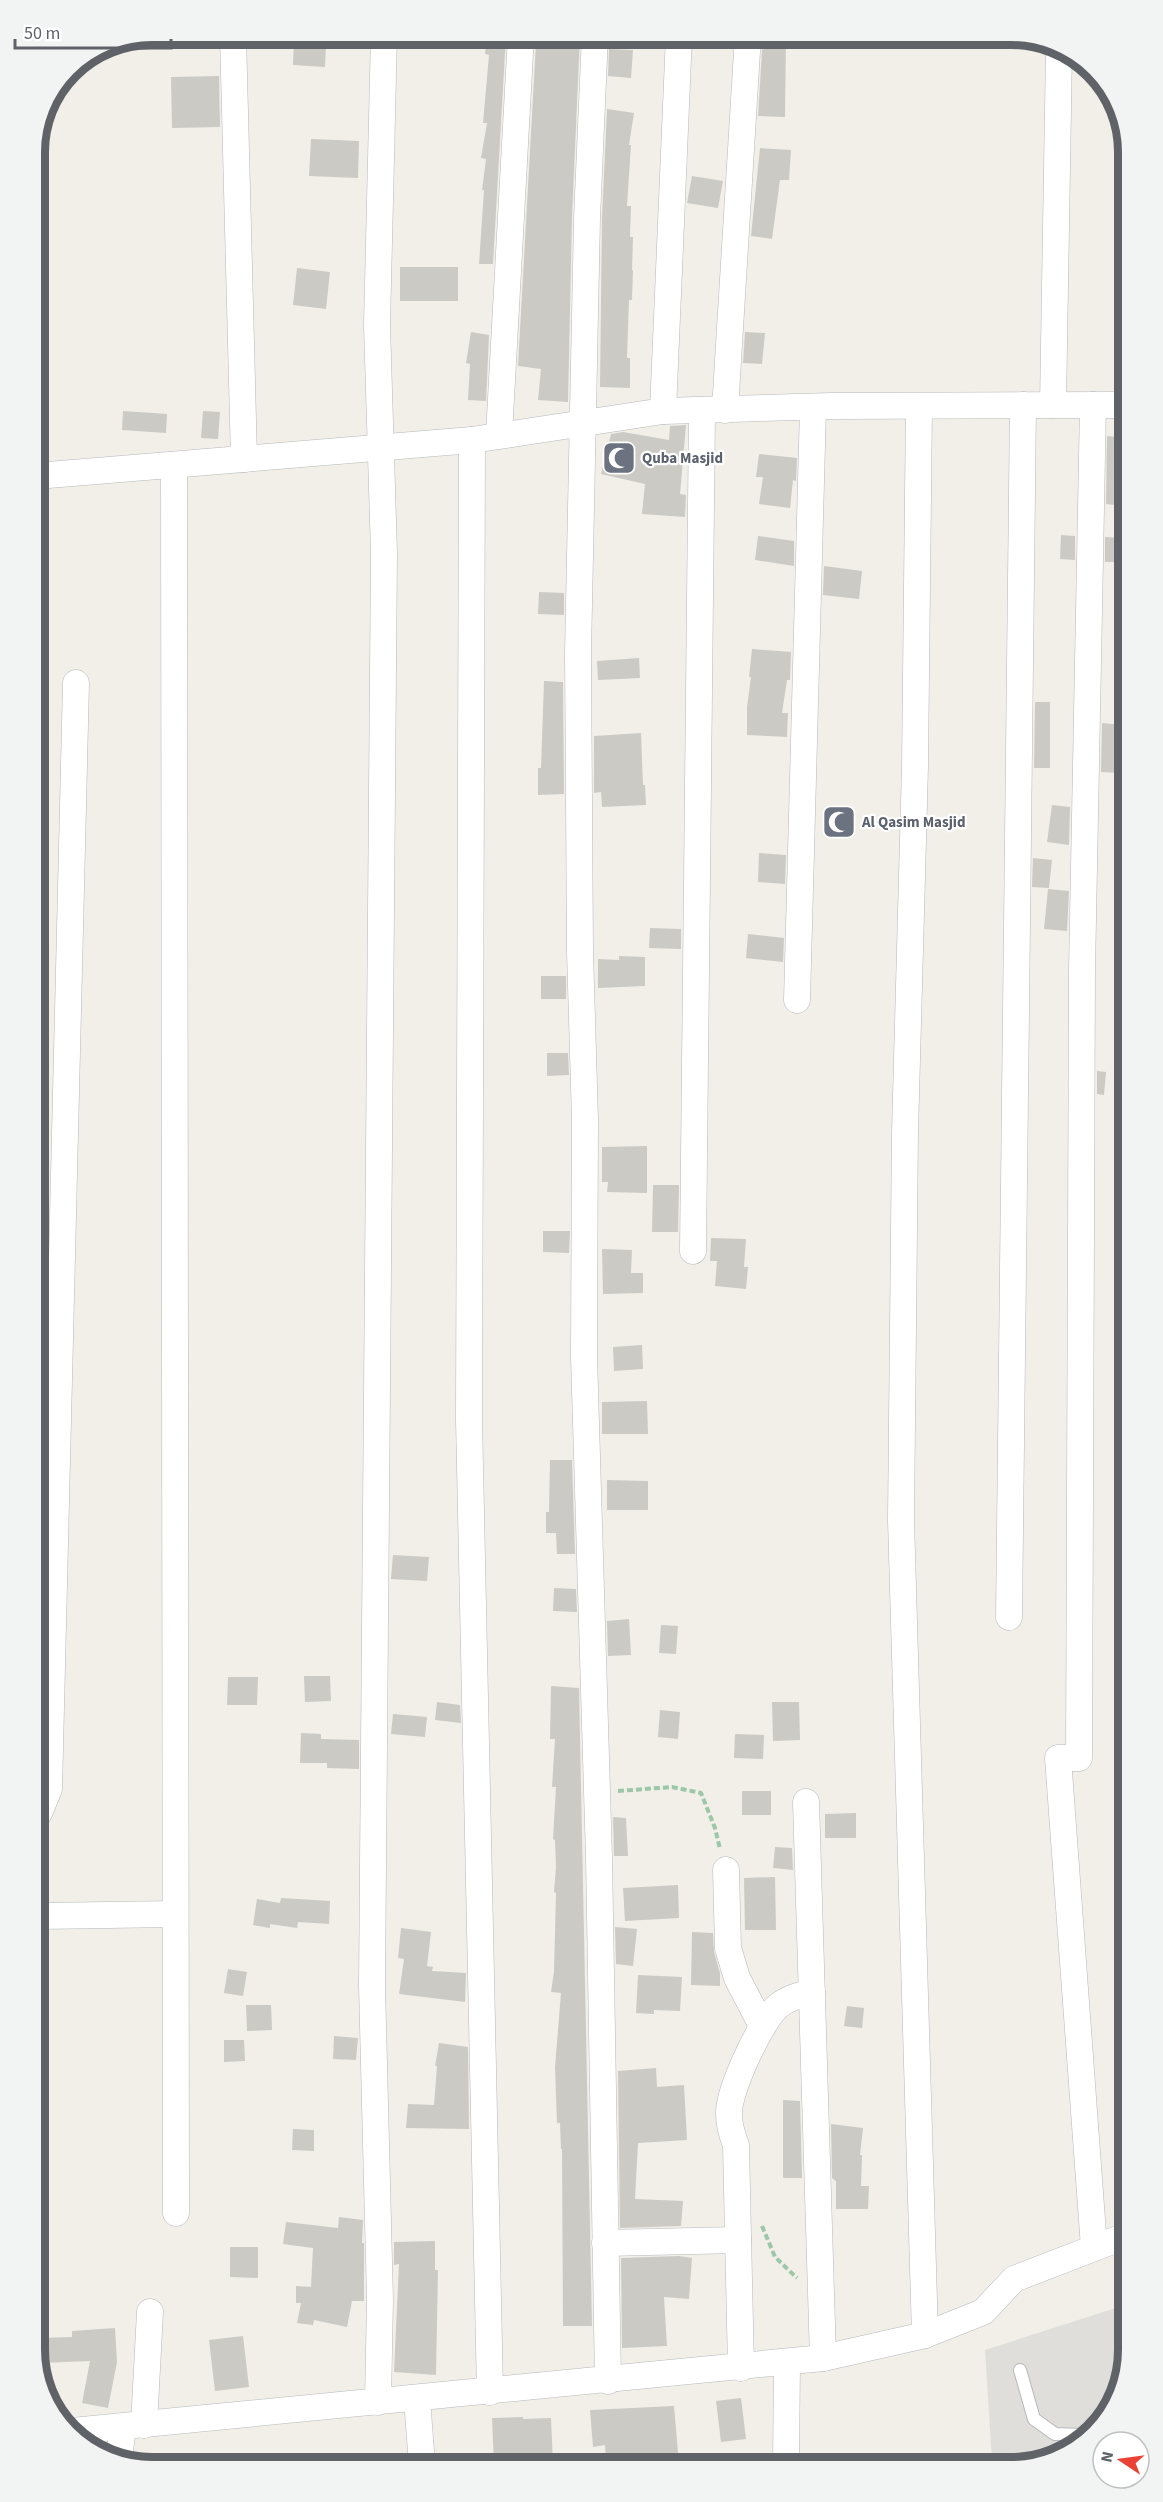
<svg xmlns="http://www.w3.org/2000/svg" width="1163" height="2502" font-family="'Source Sans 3',sans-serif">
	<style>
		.industrial { fill: #e0deda }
		.building { fill: #cccac5 }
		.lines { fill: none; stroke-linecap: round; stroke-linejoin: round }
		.lane-casing { stroke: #b5b8bc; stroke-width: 14 }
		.street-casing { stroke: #b5b8bc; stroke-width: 27 }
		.path { stroke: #9cc7a9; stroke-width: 4; stroke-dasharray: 6 3; stroke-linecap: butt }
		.lane { stroke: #fff; stroke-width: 12 }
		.street { stroke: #fff; stroke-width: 26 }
		.labels { text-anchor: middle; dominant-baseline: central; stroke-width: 4.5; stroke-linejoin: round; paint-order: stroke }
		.worship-label { font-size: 15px; font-weight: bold; fill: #5b616d; stroke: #fff; text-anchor: start }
		.rim { fill: none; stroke: #5f6368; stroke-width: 8 }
	</style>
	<rect width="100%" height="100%" fill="#f1efe8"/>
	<polygon class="industrial" points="1128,2304 1128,2350 1108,2415 1049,2461 992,2462 985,2350"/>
	<g class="building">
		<polygon points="487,35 506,35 493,264 479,264 484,190 482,190 486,159 481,158 487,123 483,123 489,55 485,54"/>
		<polygon points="560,35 580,35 572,217 568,402 538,400 541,369 518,366 536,43 560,43"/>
		<polygon points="763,35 786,35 785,117 758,116"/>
		<polygon points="294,41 326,43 325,67 293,65"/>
		<polygon points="609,49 633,50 631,78 608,76"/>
		<polygon points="219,76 220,127 172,128 171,77"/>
		<polygon points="607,109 634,113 629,145 631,145 627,206 631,206 630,237 633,237 632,270 633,270 632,300 629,300 627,358 630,358 630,388 600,387 602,218"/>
		<polygon points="311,139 359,141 358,178 309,176"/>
		<polygon points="760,148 791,150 789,180 780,180 772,239 751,236"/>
		<polygon points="692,176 723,181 718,208 687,203"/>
		<rect x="400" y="267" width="58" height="34"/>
		<polygon points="297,268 330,272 326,309 293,305"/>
		<polygon points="471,332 489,335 486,401 468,400 470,364 466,363"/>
		<polygon points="745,332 765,333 762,364 743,363"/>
		<polygon points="123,411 167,414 166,433 122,430"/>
		<polygon points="203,411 220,412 218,439 201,438"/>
		<polygon points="686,425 680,494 686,495 685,517 642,514 645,484 601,474 611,434 623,432 669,440 670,426"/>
		<polygon points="1107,436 1123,437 1123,506 1106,504"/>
		<polygon points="759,454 797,458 796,481 793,480 790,508 759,504 763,477 756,477"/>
		<polygon points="1061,535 1075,536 1075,560 1060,559"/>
		<polygon points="758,536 794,541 794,566 755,560"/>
		<polygon points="1105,537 1123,538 1123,562 1105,562"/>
		<polygon points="824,566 862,571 859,599 823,595"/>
		<polygon points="539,592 564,593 564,615 538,614"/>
		<polygon points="752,649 791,652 790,680 787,680 782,713 788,713 787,737 747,735 747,707 751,677 749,677"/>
		<polygon points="639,658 640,678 598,680 597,661"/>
		<polygon points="544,681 563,682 564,794 538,795 538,768 541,768"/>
		<polygon points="1035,702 1050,702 1050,768 1034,768"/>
		<polygon points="1102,723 1123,725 1120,751 1123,751 1122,773 1101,772"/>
		<polygon points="641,733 643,785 645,785 646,805 602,807 601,792 594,793 594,736"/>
		<polygon points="1052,805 1070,807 1069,845 1047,842"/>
		<polygon points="759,853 786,855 785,884 758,882"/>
		<polygon points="1033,858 1052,860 1049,888 1032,887"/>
		<polygon points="1048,889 1069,891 1067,931 1044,929"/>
		<polygon points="650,928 681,929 681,949 649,948"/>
		<polygon points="748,934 784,938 783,962 746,958"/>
		<polygon points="619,956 645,957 645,986 598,988 598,959 619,960"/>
		<rect x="541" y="976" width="25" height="23"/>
		<polygon points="547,1053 568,1053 569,1075 547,1076"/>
		<polygon points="1097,1071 1106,1072 1104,1095 1097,1094"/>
		<polygon points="647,1146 647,1193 607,1192 608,1182 602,1182 602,1147"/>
		<polygon points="653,1185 679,1185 678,1232 652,1232"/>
		<polygon points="543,1231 570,1231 569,1253 543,1252"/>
		<polygon points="711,1238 746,1239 744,1267 748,1267 746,1289 715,1286 717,1261 710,1261"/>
		<polygon points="602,1249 632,1250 631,1273 643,1273 643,1293 603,1294"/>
		<polygon points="642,1345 643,1369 614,1371 613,1347"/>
		<polygon points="647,1401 648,1434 602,1434 602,1402"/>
		<polygon points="550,1460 572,1460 575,1554 557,1554 556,1533 546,1533 546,1512 549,1512"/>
		<polygon points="607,1480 648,1481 648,1510 607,1510"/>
		<polygon points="393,1555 429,1557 427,1581 391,1579"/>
		<polygon points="554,1588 576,1589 577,1612 553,1611"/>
		<polygon points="629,1619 631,1655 608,1656 607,1621"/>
		<polygon points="661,1625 678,1626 676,1654 659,1653"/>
		<polygon points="304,1676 330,1676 331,1701 305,1702"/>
		<polygon points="228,1677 258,1677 257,1705 227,1705"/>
		<polygon points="551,1686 579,1688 592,2326 563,2326 562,2149 561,2149 560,2123 557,2123 555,2067 561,1993 551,1992 554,1972 556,1893 554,1892 556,1867 555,1840 553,1839 556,1787 552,1787 555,1739 550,1739"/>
		<polygon points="437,1702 460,1705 461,1723 435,1720"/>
		<polygon points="772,1702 799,1702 800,1740 773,1741"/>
		<polygon points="660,1710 680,1712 678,1739 658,1737"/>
		<polygon points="393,1714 427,1717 425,1737 391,1734"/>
		<polygon points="301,1733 321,1734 321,1739 359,1740 359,1769 327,1768 327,1763 300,1763"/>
		<polygon points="735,1734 764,1735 763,1759 734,1758"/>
		<rect x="742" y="1791" width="29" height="24"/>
		<polygon points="856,1813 856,1838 825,1838 825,1814"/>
		<polygon points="613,1817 626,1818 628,1856 614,1856"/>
		<polygon points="775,1847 792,1848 793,1870 773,1868"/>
		<polygon points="775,1877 776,1930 745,1930 744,1878"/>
		<polygon points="678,1885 679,1918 625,1921 623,1888"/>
		<polygon points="281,1898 330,1901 329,1924 298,1922 297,1928 270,1924 270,1928 253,1925 257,1899 280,1903"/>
		<polygon points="615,1927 637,1929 633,1966 616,1964"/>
		<polygon points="401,1928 431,1932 427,1966 433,1967 432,1971 466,1973 465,2002 399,1994 404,1959 398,1958"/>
		<polygon points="692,1932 713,1933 714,1952 720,1973 720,1986 691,1985"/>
		<polygon points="228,1969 247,1972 243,1996 224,1993"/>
		<polygon points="638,1975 682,1977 680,2011 654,2010 654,2014 636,2013"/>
		<polygon points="246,2005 271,2005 272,2030 247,2031"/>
		<polygon points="847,2006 864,2008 862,2028 844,2026"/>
		<polygon points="334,2036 358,2038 356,2060 333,2059"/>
		<polygon points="224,2040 244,2040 245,2061 224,2062"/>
		<polygon points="439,2043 468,2047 469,2129 406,2128 408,2104 434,2105 437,2066 435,2066"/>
		<polygon points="656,2068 657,2087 684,2085 687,2140 638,2143 635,2199 683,2201 681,2226 620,2228 618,2071"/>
		<polygon points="783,2100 800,2101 802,2178 783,2178"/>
		<polygon points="831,2124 863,2128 860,2155 862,2155 861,2186 869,2186 868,2209 836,2209 836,2181 832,2178"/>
		<polygon points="293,2129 314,2130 314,2151 292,2150"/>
		<polygon points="339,2217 363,2220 362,2243 364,2243 364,2301 352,2301 347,2327 314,2320 313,2325 297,2323 301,2303 296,2303 296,2286 311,2287 313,2248 283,2244 286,2222 338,2228"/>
		<polygon points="435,2241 435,2270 438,2270 436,2375 394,2372 399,2264 394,2265 394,2242"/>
		<polygon points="230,2247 258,2247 258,2278 230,2277"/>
		<polygon points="679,2256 692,2258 689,2299 664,2297 667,2346 622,2348 621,2258"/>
		<polygon points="115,2328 117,2362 108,2408 82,2403 90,2361 41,2363 41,2338 72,2337 72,2331"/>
		<polygon points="243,2336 249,2387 215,2391 209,2340"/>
		<polygon points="741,2398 746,2439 721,2442 716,2401"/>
		<polygon points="674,2406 679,2464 606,2464 605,2445 593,2447 590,2410"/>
		<polygon points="523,2417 523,2419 551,2418 553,2464 494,2465 492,2418"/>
	</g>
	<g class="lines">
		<g class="lane-casing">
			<polyline id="lane" points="1020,2370 1034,2419 1055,2434 1083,2435"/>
		</g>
		<g class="street-casing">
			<g id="street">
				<polyline points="233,35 244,459"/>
				<polyline points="595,35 587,218 578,653 580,952 585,1120 584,1356 599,1858 608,2381"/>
				<polyline points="1053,405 1059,50"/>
				<polyline points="1093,405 1082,970 1079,1758 1058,1758 1094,2247"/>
				<polyline points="919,406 915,766 905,1133 901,1520 925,2335"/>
				<polyline points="725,410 748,35"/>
				<polyline points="663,411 679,35"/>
				<polyline points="499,435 521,35"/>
				<polyline points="472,440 469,1420 490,2392"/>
				<polyline points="174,465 176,2213"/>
				<polyline points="36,476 472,440 663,411 831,406 1123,405"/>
				<polyline points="797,1000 813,408"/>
				<polyline points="693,1251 702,412"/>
				<polyline points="1009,1617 1023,405"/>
				<polyline points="806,1802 823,2358"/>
				<polyline points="39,1813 49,1789 76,683"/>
				<polyline points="726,1870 728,1948 737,1978 762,2026"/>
				<polyline points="40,1916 175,1914"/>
				<polyline points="605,2243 738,2240"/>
				<path d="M741,2368l-5,-223c-4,-10 -7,-20 -7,-31 -1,-23 32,-93 49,-108 10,-8 22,-11 34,-14"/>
				<polyline points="417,2399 422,2465"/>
				<polyline points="378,2402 380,2300 372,1986 384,553 377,325 384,35"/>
				<polyline points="144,2425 150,2312"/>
				<polyline points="72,2431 823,2358 925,2335 983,2312 1014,2279 1128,2235"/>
				<polyline points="119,2458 123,2427"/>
				<polyline points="786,2463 787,2363"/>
			</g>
		</g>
		<g class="path">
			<polyline points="618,1791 672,1787 701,1793 715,1828 720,1849"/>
			<polyline points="762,2226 775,2257 797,2278"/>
		</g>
		<use href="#lane" class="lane"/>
		<use href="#street" class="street"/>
	</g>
	<defs>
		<g id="mosque-square" transform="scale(1.725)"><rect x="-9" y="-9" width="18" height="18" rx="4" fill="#6b7280" stroke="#fff"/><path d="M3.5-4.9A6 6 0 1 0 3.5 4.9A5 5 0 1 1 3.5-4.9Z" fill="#fff"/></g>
	</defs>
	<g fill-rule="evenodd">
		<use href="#mosque-square" x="619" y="458"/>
		<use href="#mosque-square" x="839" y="822"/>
	</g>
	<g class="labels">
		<g class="worship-label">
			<text x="642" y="458">Quba Masjid</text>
			<text x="862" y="822">Al Qasim Masjid</text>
		</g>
	</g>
	<path d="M0 0H1163V2502H0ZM152 45H1011A107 107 0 0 1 1118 152V2350A107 107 0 0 1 1011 2457H152A107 107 0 0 1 45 2350V152A107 107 0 0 1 152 45Z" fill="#f2f3f3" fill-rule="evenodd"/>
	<path class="rim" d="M152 45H1011A107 107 0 0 1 1118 152V2350A107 107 0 0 1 1011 2457H152A107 107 0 0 1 45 2350V152A107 107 0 0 1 152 45Z"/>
	<g transform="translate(1121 2460) rotate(283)"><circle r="28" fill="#ffffff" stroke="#bfc1c3" stroke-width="1.5"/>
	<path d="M0-4.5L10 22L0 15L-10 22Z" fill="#ea4335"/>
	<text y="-9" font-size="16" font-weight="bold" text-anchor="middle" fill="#5f6368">N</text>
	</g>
	<path d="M15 39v9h156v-9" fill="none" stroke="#5f6368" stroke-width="3"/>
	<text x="24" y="39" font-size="18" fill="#5f6368" stroke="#ffffff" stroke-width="4.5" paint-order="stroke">50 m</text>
</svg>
